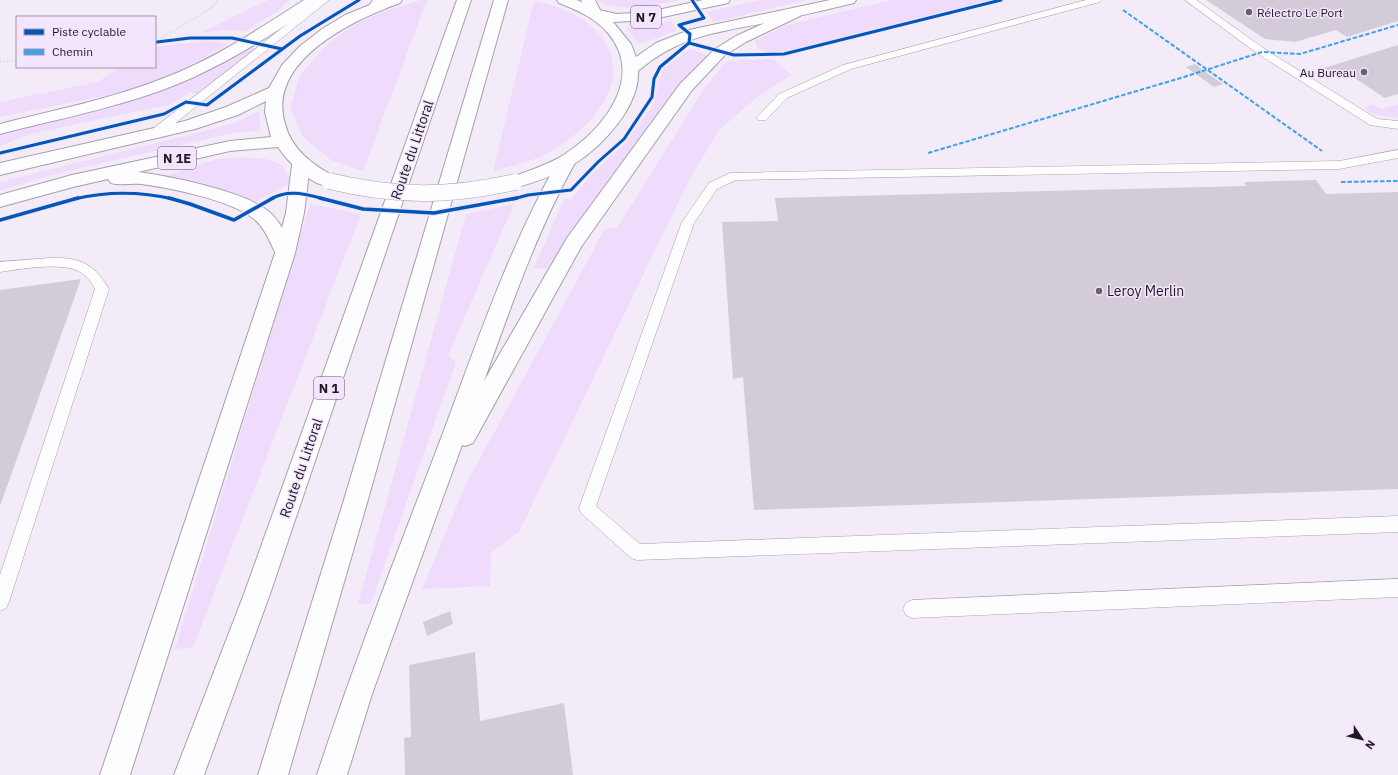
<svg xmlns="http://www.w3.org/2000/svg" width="1398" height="775" font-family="'IBM Plex Sans',sans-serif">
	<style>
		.green { fill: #efdbfb }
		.building { fill: #d3ccd8 }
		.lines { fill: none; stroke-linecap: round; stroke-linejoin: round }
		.service-casing { stroke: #a7a0aa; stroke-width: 1 }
		.primary-casing { stroke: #a7a0aa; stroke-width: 2 }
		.trunk-casing { stroke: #a7a0aa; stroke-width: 2 }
		.path { stroke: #dddbde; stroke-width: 2; stroke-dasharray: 1.5 2; stroke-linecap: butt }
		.service { fill: #fdfcfe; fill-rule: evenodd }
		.primary { fill: #fdfcfe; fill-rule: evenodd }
		.trunk { fill: #fdfcfe; fill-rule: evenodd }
		.primary-bridge-casing { stroke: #a7a0aa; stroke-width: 17; stroke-linecap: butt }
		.primary-bridge { stroke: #fdfcfe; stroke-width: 16 }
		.quiet { stroke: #3da2ea; stroke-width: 2; stroke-dasharray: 4.5 2; stroke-linecap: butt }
		.cycleway-far1-casing { stroke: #f4e5fe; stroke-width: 5 }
		.cycleway-casing { stroke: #f4e5fe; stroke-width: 6 }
		.cycleway-far1 { stroke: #0057b8; stroke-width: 3 }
		.cycleway { stroke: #0057b8; stroke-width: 3.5 }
		.poi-dot { fill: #69626e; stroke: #f4e5fe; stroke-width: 1.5 }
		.labels { text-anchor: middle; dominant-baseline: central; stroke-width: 3; stroke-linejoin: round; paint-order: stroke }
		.far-poi-label { font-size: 12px; fill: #1f1823; stroke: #f4e5fe; text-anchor: start }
		.shield { fill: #f4e5fe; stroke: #5f5665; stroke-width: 1 }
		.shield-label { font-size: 13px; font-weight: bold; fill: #1f1823 }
		.street-label { font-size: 14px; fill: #1f1823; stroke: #f4e5fe }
		.poi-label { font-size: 14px; fill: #1f1823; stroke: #f4e5fe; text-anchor: start }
	</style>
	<rect width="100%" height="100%" fill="#f3ebf8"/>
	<g class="green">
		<polygon points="268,0 290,0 283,5 281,9 246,31 225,30 200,33"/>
		<polygon points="421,0 427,0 363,171 331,160 303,137 290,108 300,75 328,44 352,26 385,11"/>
		<path d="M597,0h82c-23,5 -61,14 -82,0z"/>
		<polygon points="760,0 806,0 713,22 707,12"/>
		<polygon points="892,0 991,0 783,52 769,52 758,49 755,41 786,25"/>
		<path d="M534,1c16,4 34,8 48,18 64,44 18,106 -34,134 -14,8 -39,13 -55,19z"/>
		<path d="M671,21l6,9c-9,3 -32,14 -39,13l-12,-16 12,1z"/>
		<path d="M204,41l25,2c-33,20 -68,39 -106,48 -40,11 -82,16 -123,26v-15l98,-20 22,-15h35v-20z"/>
		<path d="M248,46l9,2 -58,46 -10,-2 -17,12 -142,30 -30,12v-12c55,-13 112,-23 165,-44 29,-11 56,-28 83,-44z"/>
		<polygon points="690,49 709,56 689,74 570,235 547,269 534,268 564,199 571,199 592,174 625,144 654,104 659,81 663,69"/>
		<polygon points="773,59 791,75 756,98 719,130 689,180 519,532 491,552 490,586 422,589 466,484 605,229 617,228 705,87 727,61"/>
		<polygon points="1372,104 1381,109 1398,104 1398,118 1373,114 1364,108"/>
		<polygon points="259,111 260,131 238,132 68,171 0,190 0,182 204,131 234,123"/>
		<polygon points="242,157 266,159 282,165 292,182 257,201 163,177 217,159"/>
		<polygon points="310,204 361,214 193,647 175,649"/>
		<polygon points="514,204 448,355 456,362 371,603 358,604 466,214"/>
	</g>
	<g class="building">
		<polygon points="1206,0 1398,0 1398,21 1347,37 1336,30 1295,42 1265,39"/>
		<polygon points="1398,45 1398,94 1385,98 1350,75 1340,78 1324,68"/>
		<polygon points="1195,64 1204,71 1223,84 1214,87 1186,67"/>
		<polygon points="1316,180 1326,194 1398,192 1398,489 754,510 743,377 733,379 722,222 778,221 775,198 1246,186 1244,182"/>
		<polygon points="81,279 59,341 0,506 0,290"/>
		<polygon points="450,611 453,624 427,636 423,622"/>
		<polygon points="475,652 480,721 564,703 573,775 405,775 404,738 411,737 409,665"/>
	</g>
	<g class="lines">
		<g class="service-casing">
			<g id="service">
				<polygon points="318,0 329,0 162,134 154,134 152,131 154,128"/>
				<polygon points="1086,0 1102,0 1100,2 851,69 787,98 766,120 758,120 756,118 779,94 843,65"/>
				<polygon points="1185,0 1196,0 1266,50 1377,119 1398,121 1398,129 1370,125 1258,54"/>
				<polygon points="1398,150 1398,158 1339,169 736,180 717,189 694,223 596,506 640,544 1398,516 1398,532 637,560 631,558 581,513 579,508 682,222 709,183 730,173 1339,161"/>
				<path d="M50,258c29,-1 44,5 59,31l-100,313 -3,6 -6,3v-36l95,-286c-4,-8 -9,-14 -17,-18 -18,-9 -58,-2 -78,1v-10z"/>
				<polygon points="1398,579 1398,597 912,618 906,615 903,609 906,603 912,600"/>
			</g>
		</g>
		<g class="primary-casing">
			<g id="primary">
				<path d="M304,0h17l-2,3c-40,27 -81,54 -125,74 -61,28 -129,40 -194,57v-10c55,-14 111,-25 164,-46 50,-19 95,-49 140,-78z"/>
				<path d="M382,0h20l-2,3c-47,17 -134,58 -115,121 7,26 27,40 50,53l3,4 -3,4c-20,6 -47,-23 -57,-38l-48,4 -92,21c32,4 104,19 129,38 13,10 21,28 28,43l-3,5 -7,2 -7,-2c-7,-13 -12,-29 -24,-39 -23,-19 -83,-31 -113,-35 -10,-1 -20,2 -30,-1l-3,-4 -35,8 -73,20v-12l72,-20 158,-34 41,-4 -6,-25 1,-11 -28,14 -43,14 -195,46v-12l185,-42 41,-14 43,-19 13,-23 18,-19 22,-17 23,-14z"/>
				<path d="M557,0h20l22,10 18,4 32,-2 54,-12h27l-2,3 -79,17 -36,2 18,22 5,13 20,-14 33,-13 141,-30h26l-2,3c-28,7 -56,13 -84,19 -51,10 -90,13 -132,49 2,35 -36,76 -64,93 -17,11 -39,18 -59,24l-6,-2 -3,-4 3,-4c19,-7 39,-13 56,-24 39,-25 80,-77 43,-121 -13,-15 -31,-23 -49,-30z"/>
			</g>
		</g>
		<g class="trunk-casing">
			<g id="trunk">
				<polygon points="373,0 387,0 381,9 376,10 371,9 369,6"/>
				<polygon points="457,0 471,0 270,594 204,775 174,775 244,594"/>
				<polygon points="494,0 508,0 367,503 288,775 258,775 343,503"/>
				<polygon points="581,0 595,0 602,14 600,17 595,18 590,17"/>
				<path d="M795,9l5,1 2,3 -2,3 -54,26 -21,13 -33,35 -111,157 -108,196 -8,3 -3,-1 -90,249 -25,81h-30c38,-116 83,-229 126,-342 34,-91 67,-188 115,-272l3,-4 6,-2 6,2 3,4c-39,69 -65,146 -92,220l83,-143 113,-154 35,-35 21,-13z"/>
				<polygon points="301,159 307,161 310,165 304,213 295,253 130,775 100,775 275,253 286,213 292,165 295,161"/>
			</g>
		</g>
		<g class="path">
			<polyline points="155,42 208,10 219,0"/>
			<polyline points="0,62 17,60"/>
		</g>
		<use href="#service" class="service"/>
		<use href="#primary" class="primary"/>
		<use href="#trunk" class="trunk"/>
		<g class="primary-bridge-casing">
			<path id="primary-bridge" d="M329,181c67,16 119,16 186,1"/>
		</g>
		<use href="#primary-bridge" class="primary-bridge"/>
		<g class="quiet">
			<polyline points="1123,10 1322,151"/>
			<polyline points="928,153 1184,77 1262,52 1300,54 1398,25"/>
			<polyline points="1341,182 1398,181"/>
		</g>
		<g class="cycleway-far1-casing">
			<g id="cycleway-far1">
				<polyline points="157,42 190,38 232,38 282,49"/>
				<polyline points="689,43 734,55 784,54 1001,0"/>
				<polyline points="0,153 164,114 186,102 207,105 300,36 359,0"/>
				<path d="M74,199c34,-8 65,-8 99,0"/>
				<path d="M271,199c17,-10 34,-5 53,0"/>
				<polyline points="513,199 528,195 571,190 598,162 624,139 652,97 654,79 660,67 689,43 690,34 679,25 704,18 692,0"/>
			</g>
		</g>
		<g class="cycleway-casing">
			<g id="cycleway">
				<polyline points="169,198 190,204 234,220 273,198"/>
				<polyline points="320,198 363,209 434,213 517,198"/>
				<polyline points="0,220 78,198"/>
			</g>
		</g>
		<use href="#cycleway-far1" class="cycleway-far1"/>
		<use href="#cycleway" class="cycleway"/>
	</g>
	<g class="poi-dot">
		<circle cx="1249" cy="12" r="4"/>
		<circle cx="1364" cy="72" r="4"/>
		<circle cx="1099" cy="291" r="4"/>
	</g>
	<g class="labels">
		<g class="far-poi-label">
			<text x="1257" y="12">Rélectro Le Port</text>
			<text x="1356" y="72" text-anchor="end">Au Bureau</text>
		</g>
		<g class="shield">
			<rect x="631" y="6" width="30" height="22" rx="3"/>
			<rect x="158" y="147" width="38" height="22" rx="3"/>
			<rect x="314" y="377" width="30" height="22" rx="3"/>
		</g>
		<g class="shield-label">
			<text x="646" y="17">N 7</text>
			<text x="177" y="158">N 1E</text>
			<text x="329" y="388">N 1</text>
		</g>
		<g class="street-label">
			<text transform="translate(412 150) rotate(-71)">Route du Littoral</text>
			<text transform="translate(301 468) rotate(-71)">Route du Littoral</text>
		</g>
		<g class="poi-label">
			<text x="1107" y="291">Leroy Merlin</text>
		</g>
	</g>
	<rect x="16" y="16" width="140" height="52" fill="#f4e5fe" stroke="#9f93a6"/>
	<rect x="24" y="29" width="20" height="6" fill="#0057b8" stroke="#9f93a6"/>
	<text x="52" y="36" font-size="12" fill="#1f1823">Piste cyclable</text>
	<rect x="24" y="49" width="20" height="6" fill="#3da2ea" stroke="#9f93a6"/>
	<text x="52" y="56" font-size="12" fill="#1f1823">Chemin</text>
	<g transform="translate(1362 739) rotate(125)" stroke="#f4e5fe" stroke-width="3" paint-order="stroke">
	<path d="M0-3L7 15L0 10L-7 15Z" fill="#1f1823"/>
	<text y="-6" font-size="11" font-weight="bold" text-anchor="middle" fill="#1f1823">N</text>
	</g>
</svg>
